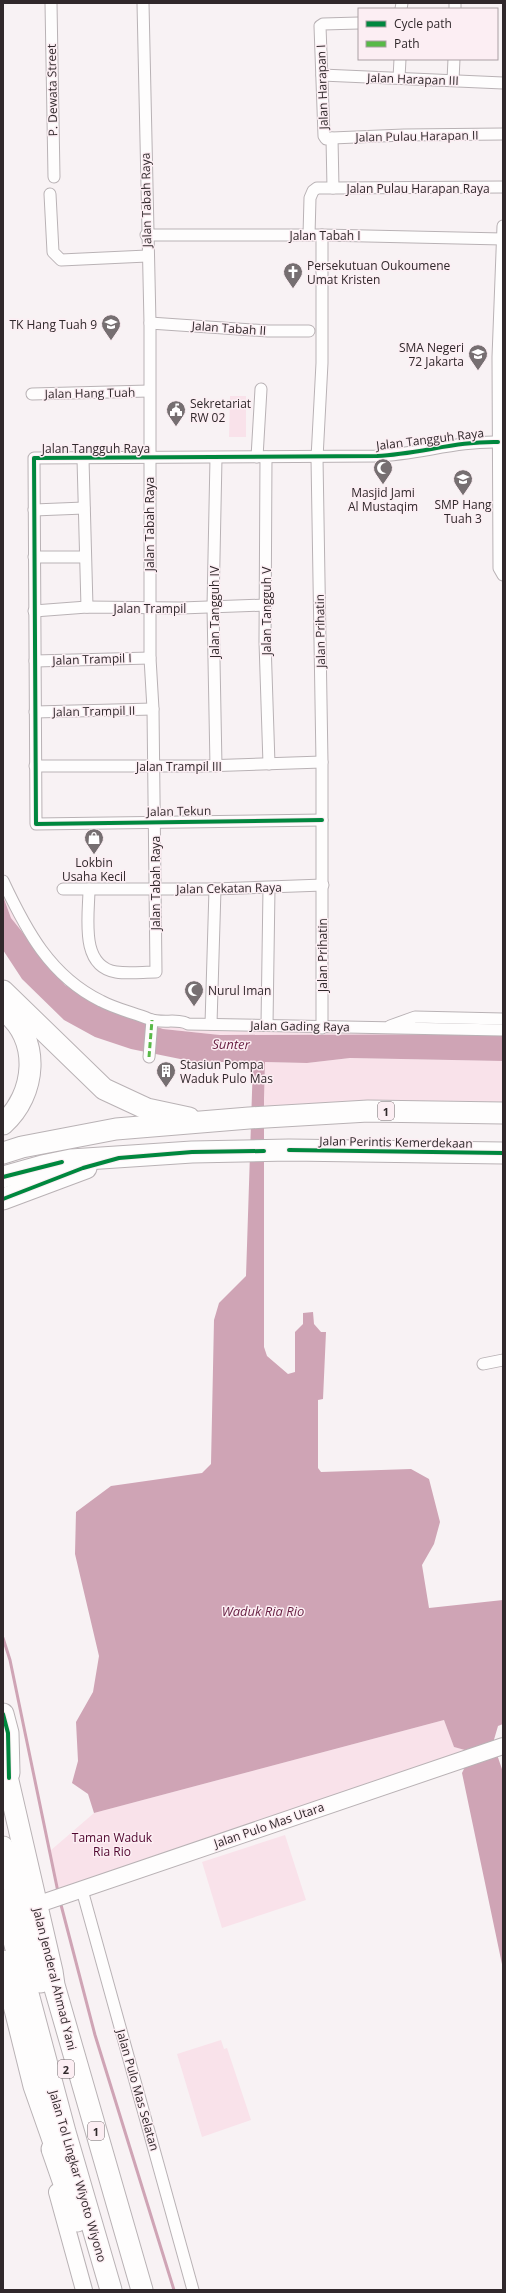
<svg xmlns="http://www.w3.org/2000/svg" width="506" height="2293" font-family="'Open Sans',sans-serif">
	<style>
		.green { fill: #f9e2ea }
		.water { fill: #cfa4b5 }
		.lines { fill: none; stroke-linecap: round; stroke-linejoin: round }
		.stream { stroke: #cfa4b5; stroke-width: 3 }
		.street-casing { stroke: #b9b2b5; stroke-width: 13 }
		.secondary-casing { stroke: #b9b2b5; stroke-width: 18 }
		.highway-casing { stroke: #b9b2b5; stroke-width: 23 }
		.street { stroke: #fefdfd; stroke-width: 11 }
		.secondary { stroke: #fefdfd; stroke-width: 16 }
		.highway { stroke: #fefdfd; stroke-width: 21 }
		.quiet { stroke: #58b947; stroke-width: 3; stroke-dasharray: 6 3; stroke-linecap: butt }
		.cycleway-casing { stroke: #fceef3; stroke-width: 6 }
		.cycleway { stroke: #00873e; stroke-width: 4 }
		.labels { text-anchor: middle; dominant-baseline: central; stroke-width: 3; stroke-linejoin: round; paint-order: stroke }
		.shield { fill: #fceef3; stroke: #6d6367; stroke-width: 1 }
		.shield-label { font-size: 11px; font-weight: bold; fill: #30282b }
		.street-label { font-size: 12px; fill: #30282b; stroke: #fceef3 }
		.poi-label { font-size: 12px; fill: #30282b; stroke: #fceef3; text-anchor: start }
		.park-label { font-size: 12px; fill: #4f042d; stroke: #fceef3 }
		.water-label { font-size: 13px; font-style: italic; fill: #671f42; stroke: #fceef3 }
	</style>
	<rect width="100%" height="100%" fill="#f8f2f4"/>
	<g class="green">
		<polygon points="230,396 246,396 246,437 229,437"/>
		<polygon points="3,881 16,907 71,984 152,1020 503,1034 220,1035 163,1029 99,1006 65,985 11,918 3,896"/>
		<polygon points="350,1058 503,1061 503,1113 263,1117 265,1062 307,1063"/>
		<polygon points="444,1720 454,1747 472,1752 60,1897 50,1851 94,1813"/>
		<polygon points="285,1835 306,1900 222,1928 202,1862"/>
		<polygon points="221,2040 224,2049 227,2048 251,2120 202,2137 177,2054"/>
	</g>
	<polygon class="water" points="3,896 11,918 65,985 99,1006 163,1029 220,1035 503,1034 503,1061 350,1058 307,1063 265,1062 264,1098 264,1347 267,1356 288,1374 295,1372 295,1332 303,1324 303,1313 313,1312 314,1324 321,1332 326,1332 323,1399 318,1400 318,1468 321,1472 411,1469 429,1479 440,1522 434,1544 422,1565 429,1608 503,1600 503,1724 498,1726 493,1743 503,1772 503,1969 462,1773 472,1752 454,1747 444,1720 94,1813 88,1794 72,1783 78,1761 76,1722 93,1692 99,1656 75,1554 76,1512 111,1486 202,1473 211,1464 214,1320 219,1303 246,1276 253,1062 195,1062 131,1049 95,1037 64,1020 22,979 3,950"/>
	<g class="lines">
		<g class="stream">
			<polyline points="3,1638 10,1660 58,1892"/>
			<polyline points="60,1901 95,2035 174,2290"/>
		</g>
		<g class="street-casing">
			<g id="street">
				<polyline points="51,3 54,177"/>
				<polyline points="401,9 402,3"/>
				<polyline points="455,9 455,3"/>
				<polyline points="322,75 503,83"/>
				<polyline points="399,78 400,59"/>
				<polyline points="453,80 454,59"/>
				<polyline points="332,138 404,135 503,134"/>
				<polyline points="333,188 503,187"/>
				<polyline points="50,194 53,252 61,260 147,256"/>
				<polyline points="503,226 498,357 499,568 503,575"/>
				<polyline points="146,235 322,235 503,239"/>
				<polyline points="309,235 310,198 313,191 317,188 333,188 332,138 326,139 324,136 320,26 323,24 359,23"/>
				<polyline points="150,323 268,331 309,331"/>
				<polyline points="32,394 149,391"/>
				<polyline points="257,457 261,389"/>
				<polyline points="266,457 265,642 269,764"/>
				<polyline points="216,458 213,607 216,766"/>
				<polyline points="83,459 87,607"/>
				<polyline points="34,510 84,508"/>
				<polyline points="34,557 85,557"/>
				<polyline points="34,611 87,607 181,608 266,605"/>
				<polyline points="35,661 150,658"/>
				<polyline points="35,712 153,709"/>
				<polyline points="35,766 204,766 322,762"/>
				<path d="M322,820l-286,4 -2,-366 343,-2c42,-2 80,-15 121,-14"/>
				<path d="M3,881c23,49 47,95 98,120 15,8 33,12 48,18 12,5 29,-1 39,5l315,6"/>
				<polyline points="63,889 215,889 323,885"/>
				<path d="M89,889c0,26 -10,77 27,83 13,2 27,0 40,0l-3,-263 -3,-51v-335l-7,-320"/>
				<polyline points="211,1024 215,889"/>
				<polyline points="267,1025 269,888"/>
				<polyline points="390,1026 415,1017 503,1019"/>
				<polyline points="322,1028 322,762 317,458 322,363 322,235"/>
				<polyline points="149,1057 152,1020"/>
				<polyline points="483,1364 503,1360"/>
				<polyline points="82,1890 193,2290"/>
			</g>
		</g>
		<g class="secondary-casing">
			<g id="secondary">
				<polyline points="36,1905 503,1746"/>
				<polyline points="57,2192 84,2290"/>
			</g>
		</g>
		<g class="highway-casing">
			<g id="highway">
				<polyline points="3,991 104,1089 147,1109 189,1118"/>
				<path d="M3,1010c39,28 33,85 0,114"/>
				<polyline points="3,1153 22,1147 116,1129 249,1118 368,1111 503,1113"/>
				<polyline points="3,1177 42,1166 71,1160 192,1152 289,1150 503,1153"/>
				<polyline points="3,1199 86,1168"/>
				<polyline points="3,1714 8,1733 9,1773"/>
				<polyline points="3,1759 52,1971 54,1985 142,2290"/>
				<polyline points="3,1847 41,1982"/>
				<polyline points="3,1900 65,2132 111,2290"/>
				<polyline points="3,1961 34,2086 60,2160"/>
				<polyline points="52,2149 77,2221"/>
			</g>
		</g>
		<use href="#street" class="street"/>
		<use href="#secondary" class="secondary"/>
		<use href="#highway" class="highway"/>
		<polyline class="quiet" points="149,1057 152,1020"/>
		<g class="cycleway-casing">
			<g id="cycleway">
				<path d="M322,820l-286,4 -2,-366 343,-2c42,-2 80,-15 121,-14"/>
				<polyline points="289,1150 503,1153"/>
				<polyline points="3,1177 62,1162"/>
				<polyline points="3,1199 83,1168 119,1158 192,1152 264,1151"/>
				<polyline points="3,1714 8,1733 9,1778"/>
			</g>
		</g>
		<use href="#cycleway" class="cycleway"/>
	</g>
	<defs>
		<g id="church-pin" transform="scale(1)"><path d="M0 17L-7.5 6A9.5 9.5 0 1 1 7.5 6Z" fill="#766f71" stroke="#fceef3"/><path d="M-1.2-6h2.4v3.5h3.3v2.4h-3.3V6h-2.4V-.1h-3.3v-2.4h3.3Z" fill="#fff"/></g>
		<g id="school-pin" transform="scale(1)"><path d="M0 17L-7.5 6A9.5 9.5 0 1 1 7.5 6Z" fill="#766f71" stroke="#fceef3"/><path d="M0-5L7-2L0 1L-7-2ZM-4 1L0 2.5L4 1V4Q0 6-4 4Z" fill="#fff"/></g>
		<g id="civic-pin" transform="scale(1)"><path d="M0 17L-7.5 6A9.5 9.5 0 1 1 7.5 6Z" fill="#766f71" stroke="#fceef3"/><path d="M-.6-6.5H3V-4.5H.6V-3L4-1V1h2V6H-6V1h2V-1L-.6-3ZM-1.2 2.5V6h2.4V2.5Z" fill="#fff"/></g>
		<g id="mosque-pin" transform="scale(1)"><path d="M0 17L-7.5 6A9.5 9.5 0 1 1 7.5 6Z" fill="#766f71" stroke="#fceef3"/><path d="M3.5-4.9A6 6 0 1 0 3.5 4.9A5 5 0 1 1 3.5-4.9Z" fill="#fff"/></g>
		<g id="shop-pin" transform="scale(1)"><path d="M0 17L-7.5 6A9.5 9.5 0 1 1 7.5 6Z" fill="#766f71" stroke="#fceef3"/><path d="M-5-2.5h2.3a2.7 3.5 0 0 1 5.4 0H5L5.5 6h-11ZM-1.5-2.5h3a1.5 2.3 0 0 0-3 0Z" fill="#fff"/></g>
		<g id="building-pin" transform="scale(1)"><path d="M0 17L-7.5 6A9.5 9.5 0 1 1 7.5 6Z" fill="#766f71" stroke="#fceef3"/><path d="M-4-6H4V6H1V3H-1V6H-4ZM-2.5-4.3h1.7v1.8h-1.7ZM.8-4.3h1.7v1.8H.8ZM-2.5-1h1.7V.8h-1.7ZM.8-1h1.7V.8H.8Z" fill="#fff"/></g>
	</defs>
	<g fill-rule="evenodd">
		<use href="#church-pin" x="293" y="272"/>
		<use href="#school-pin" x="111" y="324"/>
		<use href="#school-pin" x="478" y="354"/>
		<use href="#civic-pin" x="176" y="410"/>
		<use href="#mosque-pin" x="383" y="468"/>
		<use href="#school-pin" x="463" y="479"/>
		<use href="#shop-pin" x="94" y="838"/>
		<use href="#mosque-pin" x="194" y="990"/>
		<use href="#building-pin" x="166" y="1071"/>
	</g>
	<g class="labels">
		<g class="shield">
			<rect x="378" y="1102" width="16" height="18" rx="3"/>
			<rect x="58" y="2060" width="16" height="18" rx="3"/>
			<rect x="88" y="2122" width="16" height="18" rx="3"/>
		</g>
		<g class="shield-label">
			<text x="386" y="1111">1</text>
			<text x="66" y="2069">2</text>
			<text x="96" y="2131">1</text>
		</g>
		<g class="street-label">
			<text transform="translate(413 79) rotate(2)">Jalan Harapan III</text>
			<text transform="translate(322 87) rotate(-92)">Jalan Harapan I</text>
			<text transform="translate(52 90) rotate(-91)">P. Dewata Street</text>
			<text transform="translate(417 136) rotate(-1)">Jalan Pulau Harapan II</text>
			<text x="418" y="188">Jalan Pulau Harapan Raya</text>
			<text transform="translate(146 200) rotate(-91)">Jalan Tabah Raya</text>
			<text x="325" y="235">Jalan Tabah I</text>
			<text transform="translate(229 328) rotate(4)">Jalan Tabah II</text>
			<text transform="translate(90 393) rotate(-1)">Jalan Hang Tuah</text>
			<text transform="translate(430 439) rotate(-7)">Jalan Tangguh Raya</text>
			<text x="96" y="448">Jalan Tangguh Raya</text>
			<text transform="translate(149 524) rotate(-90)">Jalan Tabah Raya</text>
			<text x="150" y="608">Jalan Trampil</text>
			<text transform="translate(266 611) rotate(-90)">Jalan Tangguh V</text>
			<text transform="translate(214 612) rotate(-90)">Jalan Tangguh IV</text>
			<text transform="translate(320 631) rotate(-91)">Jalan Prihatin</text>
			<text transform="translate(92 659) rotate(-2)">Jalan Trampil I</text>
			<text transform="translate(94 711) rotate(-1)">Jalan Trampil II</text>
			<text x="179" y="766">Jalan Trampil III</text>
			<text transform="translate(179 811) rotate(-1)">Jalan Tekun</text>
			<text transform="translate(155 883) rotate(-90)">Jalan Tabah Raya</text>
			<text transform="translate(229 888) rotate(-1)">Jalan Cekatan Raya</text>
			<text transform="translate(322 955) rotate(-90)">Jalan Prihatin</text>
			<text transform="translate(300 1026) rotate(1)">Jalan Gading Raya</text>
			<text transform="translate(396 1142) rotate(1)">Jalan Perintis Kemerdekaan</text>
			<text transform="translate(269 1825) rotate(-19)">Jalan Pulo Mas Utara</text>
			<text transform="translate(55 1979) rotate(76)">Jalan Jenderal Ahmad Yani</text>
			<text transform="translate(138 2090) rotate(74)">Jalan Pulo Mas Selatan</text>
			<text transform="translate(78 2176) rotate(74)">Jalan Tol Lingkar Wiyoto Wiyono</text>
		</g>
		<g class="poi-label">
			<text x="307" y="265">Persekutuan Oukoumene<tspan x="307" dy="14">Umat Kristen</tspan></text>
			<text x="97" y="324" text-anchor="end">TK Hang Tuah 9</text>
			<text x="464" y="347" text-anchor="end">SMA Negeri<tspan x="464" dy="14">72 Jakarta</tspan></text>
			<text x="190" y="403">Sekretariat<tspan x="190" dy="14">RW 02</tspan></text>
			<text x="383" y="492" text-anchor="middle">Masjid Jami<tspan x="383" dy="14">Al Mustaqim</tspan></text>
			<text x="463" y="504" text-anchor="middle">SMP Hang<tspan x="463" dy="14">Tuah 3</tspan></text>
			<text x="94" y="862" text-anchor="middle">Lokbin<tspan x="94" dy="14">Usaha Kecil</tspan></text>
			<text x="208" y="990">Nurul Iman</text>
			<text x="180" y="1064">Stasiun Pompa<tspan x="180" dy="14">Waduk Pulo Mas</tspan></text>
		</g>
		<g class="park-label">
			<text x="112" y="1837">Taman Waduk<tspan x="112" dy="14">Ria Rio</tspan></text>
		</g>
		<g class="water-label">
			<text transform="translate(231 1044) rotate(1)">Sunter</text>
			<text x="263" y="1611">Waduk Ria Rio</text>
		</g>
	</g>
	<rect width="506" height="2293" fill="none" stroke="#30282b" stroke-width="8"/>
	<rect x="358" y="8" width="140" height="52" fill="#fceef3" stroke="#aa9fa3"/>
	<rect x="366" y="21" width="20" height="6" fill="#00873e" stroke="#aa9fa3"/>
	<text x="394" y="28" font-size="12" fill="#30282b">Cycle path</text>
	<rect x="366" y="41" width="20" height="6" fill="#58b947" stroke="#aa9fa3"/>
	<text x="394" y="48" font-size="12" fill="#30282b">Path</text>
</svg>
